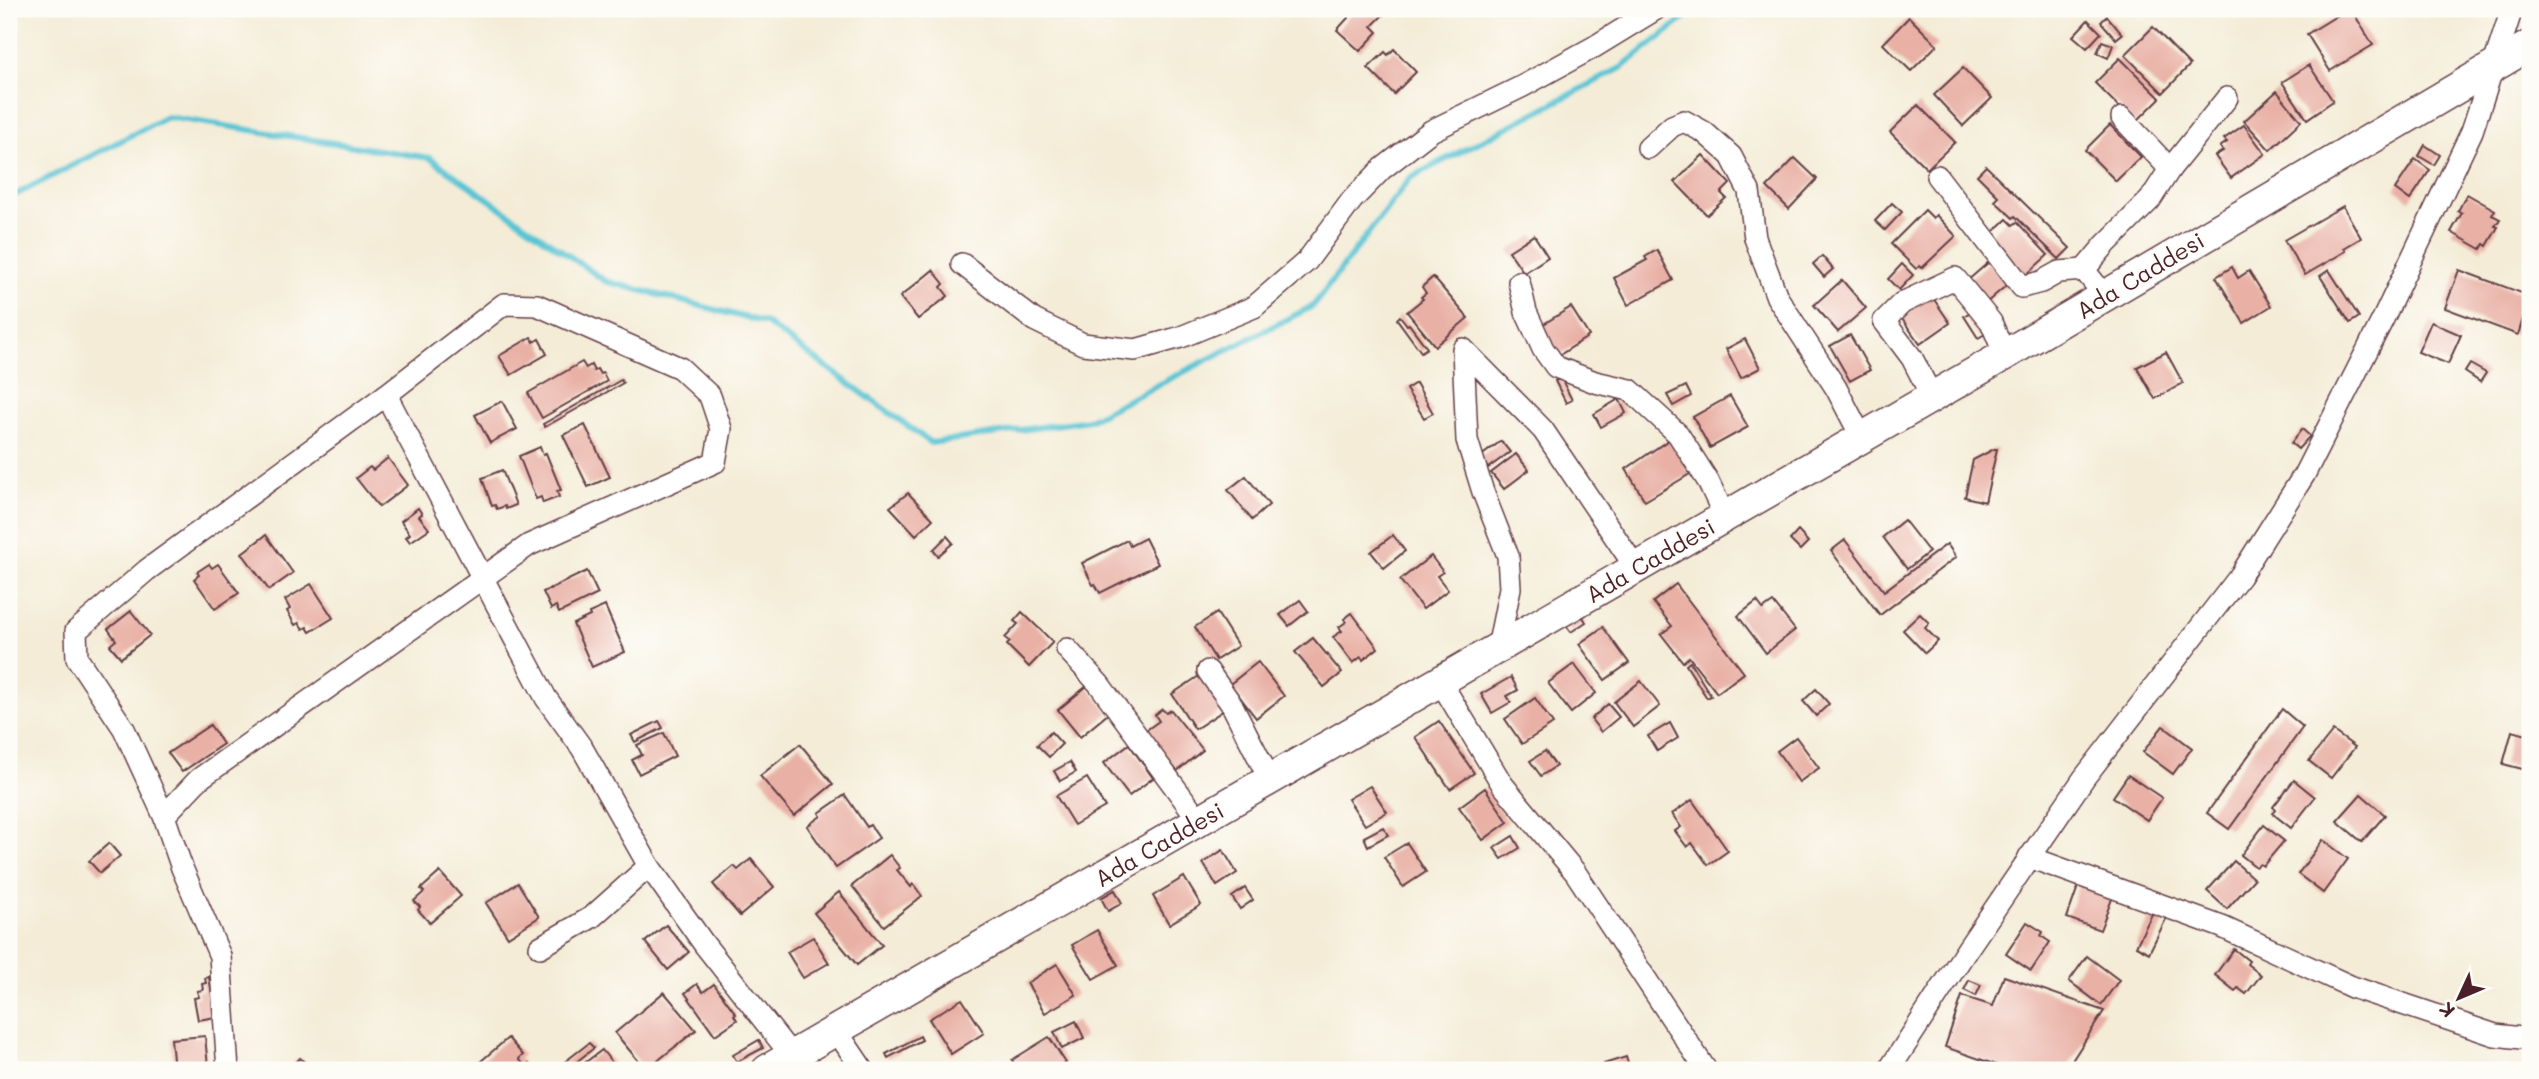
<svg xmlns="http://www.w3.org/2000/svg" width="2539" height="1079" font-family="Mali,sans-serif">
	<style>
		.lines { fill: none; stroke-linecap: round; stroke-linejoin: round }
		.stream { stroke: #5ac5d4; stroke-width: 6 }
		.building { fill: #e9b1a6 }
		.minor-casing { stroke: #643e45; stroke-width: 24 }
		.secondary-casing { stroke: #643e45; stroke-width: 33 }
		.minor { stroke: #fff; stroke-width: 21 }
		.secondary { stroke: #fff; stroke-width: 30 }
		.labels { text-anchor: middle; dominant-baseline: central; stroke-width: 5; stroke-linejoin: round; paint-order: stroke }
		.street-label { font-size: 23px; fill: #4a1f2b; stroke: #fdfcf7 }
	</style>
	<rect width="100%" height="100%" fill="#fdfcf7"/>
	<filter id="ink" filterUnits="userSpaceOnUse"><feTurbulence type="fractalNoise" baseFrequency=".0143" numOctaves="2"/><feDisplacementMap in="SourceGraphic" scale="14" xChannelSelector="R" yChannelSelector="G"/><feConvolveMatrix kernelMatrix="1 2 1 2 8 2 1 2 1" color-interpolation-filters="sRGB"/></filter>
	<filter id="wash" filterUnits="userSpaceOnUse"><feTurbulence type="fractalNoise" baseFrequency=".00686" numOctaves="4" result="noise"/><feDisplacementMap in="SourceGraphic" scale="28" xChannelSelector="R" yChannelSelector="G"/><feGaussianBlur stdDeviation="1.57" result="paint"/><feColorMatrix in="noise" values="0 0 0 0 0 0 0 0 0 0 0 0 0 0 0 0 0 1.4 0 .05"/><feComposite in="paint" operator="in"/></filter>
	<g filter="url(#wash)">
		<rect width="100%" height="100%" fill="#f4ecd7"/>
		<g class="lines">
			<polyline class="stream" points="9,198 167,117 430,158 605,281 766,323 931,443 1089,420 1313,306 1410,178 1621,68 1696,9"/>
		</g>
		<g id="blocks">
			<g class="building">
				<polygon points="1356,9 1381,9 1385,13 1372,26 1378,32 1360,51 1337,30"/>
				<polygon points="2348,9 2351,9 2373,45 2330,71 2307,34"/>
				<polygon points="2107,16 2122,34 2116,39 2101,22"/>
				<polygon points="1909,17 1937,45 1911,71 1883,44"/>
				<polygon points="2088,20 2101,33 2087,48 2073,36"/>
				<polygon points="2153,27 2190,65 2163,93 2125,55"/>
				<polygon points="2102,41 2113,45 2108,58 2097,53"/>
				<polygon points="1394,49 1416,72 1394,94 1368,68 1385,52 1388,55"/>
				<polygon points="2120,58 2160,98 2135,123 2095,83"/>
				<polygon points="2309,65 2333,101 2307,119 2282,82"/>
				<polygon points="1963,68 1992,98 1963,126 1934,95"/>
				<polygon points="2277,91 2301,121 2270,150 2244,121"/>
				<polygon points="1918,105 1955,142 1927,169 1890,132"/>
				<polygon points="2110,125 2141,157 2116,181 2085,150"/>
				<polygon points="2244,125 2265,154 2231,178 2215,156 2223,151 2220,147 2227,142 2224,139"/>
				<polygon points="2425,145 2440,155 2434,165 2419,156"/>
				<polygon points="1703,155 1730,184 1721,193 1726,198 1707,215 1675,182"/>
				<polygon points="1795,158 1817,179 1789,209 1767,187"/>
				<polygon points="2415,159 2430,170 2410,200 2395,189"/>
				<polygon points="1986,166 2070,248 2059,259 2015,216 2013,218 1995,201 1999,197 1977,175"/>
				<polygon points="2467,194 2495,210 2492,215 2500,219 2495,226 2498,227 2487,246 2484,244 2481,249 2451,232 2462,213 2458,211"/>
				<polygon points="1892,203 1902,212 1885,230 1875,221"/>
				<polygon points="2343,206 2361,238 2344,248 2346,251 2305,275 2284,240"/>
				<polygon points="1925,210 1933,218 1936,215 1956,236 1922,268 1920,266 1916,269 1891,244"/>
				<polygon points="2007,219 2013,225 2017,222 2048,255 2024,277 1987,238"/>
				<polygon points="1534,235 1548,257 1524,273 1509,251"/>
				<polygon points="1657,250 1673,280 1628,305 1614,278 1647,260 1645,257"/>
				<polygon points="1822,256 1833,269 1824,277 1813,264"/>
				<polygon points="1989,262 2008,284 1986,303 1967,281"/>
				<polygon points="1902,264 1913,275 1899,290 1888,279"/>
				<polygon points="2232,267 2238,278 2249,271 2271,306 2244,323 2216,277"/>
				<polygon points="933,270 944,284 941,287 948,296 918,319 900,297"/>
				<polygon points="2329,270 2359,317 2350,323 2320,276"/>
				<polygon points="2459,270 2530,296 2518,335 2445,308"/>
				<polygon points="1433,277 1468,318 1435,346 1407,312 1423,299 1421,297 1426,293 1422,287"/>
				<polygon points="1842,280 1866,308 1838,332 1814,305"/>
				<polygon points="1931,295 1950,323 1920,344 1900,316"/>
				<polygon points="1571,307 1589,336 1558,356 1539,327"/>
				<polygon points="1972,311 1987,333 1978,338 1964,316"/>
				<polygon points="1400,316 1407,325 1409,324 1427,348 1421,352 1397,319"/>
				<polygon points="2431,322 2461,335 2448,364 2418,352"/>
				<polygon points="1850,335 1870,370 1850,381 1830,346"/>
				<polygon points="531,337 534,342 539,339 547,354 511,375 499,356"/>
				<polygon points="1745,339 1760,368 1741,378 1726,349"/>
				<polygon points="2166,352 2183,383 2155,399 2137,367"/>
				<polygon points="582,362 586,368 591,365 594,371 597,369 600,374 603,373 607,381 542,418 528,393"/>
				<polygon points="2470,364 2486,373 2480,382 2465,372"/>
				<polygon points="1561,378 1572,400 1566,403 1555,381"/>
				<polygon points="621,380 623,383 545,427 543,424"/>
				<polygon points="1416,383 1433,413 1424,418 1406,389"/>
				<polygon points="1686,386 1691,396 1673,406 1667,395"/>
				<polygon points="1730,396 1748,427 1710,448 1693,417"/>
				<polygon points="1619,399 1626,413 1601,427 1594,414"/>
				<polygon points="502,401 517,429 490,443 475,415"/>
				<polygon points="585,425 610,477 588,487 563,435"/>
				<polygon points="2302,429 2310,436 2298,449 2291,443"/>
				<polygon points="1673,437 1689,463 1685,466 1690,474 1645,501 1626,469"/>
				<polygon points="1501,441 1510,452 1488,468 1480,457"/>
				<polygon points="540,447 543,455 546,453 561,490 557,491 559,497 543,503 541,497 536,499 519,456"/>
				<polygon points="1994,449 1997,449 1985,502 1965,497 1973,460"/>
				<polygon points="1516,454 1529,470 1504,489 1491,473"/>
				<polygon points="388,458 408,485 379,507 356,478 370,467 373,470"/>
				<polygon points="502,470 516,505 506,509 505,506 497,509 495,505 492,506 482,478"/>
				<polygon points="1246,476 1269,505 1252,520 1228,490"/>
				<polygon points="908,493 933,519 916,535 890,507"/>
				<polygon points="418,508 422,514 419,516 429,529 410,542 406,537 410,534 401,521"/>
				<polygon points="1904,520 1929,552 1907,569 1883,537"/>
				<polygon points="1798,531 1808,542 1800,550 1790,540"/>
				<polygon points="266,535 293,573 269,590 242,553"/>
				<polygon points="1393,535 1405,551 1384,568 1371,552"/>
				<polygon points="947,536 953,543 938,556 933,550"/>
				<polygon points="1145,538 1158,564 1100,593 1095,584 1093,585 1082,563 1127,540 1130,546"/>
				<polygon points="1845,540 1884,591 1947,544 1956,557 1880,615 1831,551"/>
				<polygon points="1431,556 1443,572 1437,576 1448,590 1423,609 1400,580"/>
				<polygon points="209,564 212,568 218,564 239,593 215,609 194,579 199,575 197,572"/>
				<polygon points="587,571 598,594 559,613 556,606 551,609 543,592"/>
				<polygon points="311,584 333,618 310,632 307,627 303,629 299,623 295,625 287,611 290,609 285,600"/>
				<polygon points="1676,584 1744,673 1717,693 1689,657 1683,662 1661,634 1672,626 1653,602"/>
				<polygon points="1300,600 1308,611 1289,626 1280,615"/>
				<polygon points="1757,601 1763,609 1773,602 1795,630 1766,653 1738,616"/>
				<polygon points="605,606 625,652 592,667 573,624 590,616 589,613"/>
				<polygon points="1578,609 1586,622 1571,632 1562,620"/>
				<polygon points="131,611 150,635 121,658 110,645 116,640 108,629"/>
				<polygon points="1022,612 1053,642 1029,667 1007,645 1010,642 1005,638 1018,624 1014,621"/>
				<polygon points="1217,613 1238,646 1216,660 1195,627"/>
				<polygon points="1352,613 1378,648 1363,660 1361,657 1353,663 1333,637 1342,631 1339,627 1346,622 1344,619"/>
				<polygon points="1920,614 1929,623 1925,628 1938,641 1925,653 1903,630"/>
				<polygon points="1603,627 1629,663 1605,680 1579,644"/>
				<polygon points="1313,638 1342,673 1324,687 1295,652"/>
				<polygon points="1258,662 1284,696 1256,718 1230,684"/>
				<polygon points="1690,662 1711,696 1707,698 1686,665"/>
				<polygon points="1574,664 1596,693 1571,713 1548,683"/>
				<polygon points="1199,676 1227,708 1195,729 1172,694"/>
				<polygon points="1511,677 1518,690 1507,696 1511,702 1492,713 1481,694"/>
				<polygon points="1641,681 1660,706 1633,727 1614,702"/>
				<polygon points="1087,686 1109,713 1080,737 1058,710"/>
				<polygon points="1816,689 1829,704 1816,716 1803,701"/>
				<polygon points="1535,698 1553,724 1522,744 1505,719"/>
				<polygon points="1608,704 1619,717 1601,732 1591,719"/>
				<polygon points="1162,709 1166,713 1171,710 1203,750 1177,771 1145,731 1159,721 1155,715"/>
				<polygon points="2282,709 2303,727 2229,829 2207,813"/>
				<polygon points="659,721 663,728 635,742 631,735"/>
				<polygon points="1439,721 1474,773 1450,789 1415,737"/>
				<polygon points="1670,723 1678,738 1657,751 1648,736"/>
				<polygon points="210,725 223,744 182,772 168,753"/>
				<polygon points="2163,726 2192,748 2173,774 2143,752"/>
				<polygon points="2333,731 2355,747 2331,778 2309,761"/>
				<polygon points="2512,731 2530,736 2530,771 2503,764"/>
				<polygon points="1051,732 1062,744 1049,757 1037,745"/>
				<polygon points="664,733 675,756 639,774 632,760 642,755 637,745"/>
				<polygon points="1796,737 1819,768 1799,782 1777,751"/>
				<polygon points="800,744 833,784 794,816 760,776"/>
				<polygon points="1129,744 1153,778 1129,796 1104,763"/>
				<polygon points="1545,751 1556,766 1541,776 1530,761"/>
				<polygon points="1070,762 1076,772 1060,781 1054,771"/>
				<polygon points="2128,775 2162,798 2147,820 2113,797"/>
				<polygon points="1087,778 1105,807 1074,825 1056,796"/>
				<polygon points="2294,780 2315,797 2291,828 2272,813 2275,809 2273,807"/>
				<polygon points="1370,786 1387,812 1365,825 1348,799"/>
				<polygon points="1485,788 1508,822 1483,840 1459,807"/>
				<polygon points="2361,794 2385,815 2362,842 2337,821"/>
				<polygon points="845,795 867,827 870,825 879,838 836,868 807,826 821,816 819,813"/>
				<polygon points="1692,800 1728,851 1708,865 1692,843 1687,847 1675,831 1681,827 1672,814"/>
				<polygon points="2264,825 2284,841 2263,866 2260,864 2256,867 2241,855"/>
				<polygon points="1383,827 1388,835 1368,846 1364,837"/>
				<polygon points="1513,836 1520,848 1502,859 1494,848"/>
				<polygon points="2323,840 2348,859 2323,893 2298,874"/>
				<polygon points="109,843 120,856 100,873 89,861"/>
				<polygon points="1407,843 1426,872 1403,887 1384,857"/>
				<polygon points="1223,850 1237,873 1217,886 1203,863"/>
				<polygon points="890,855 900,868 897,870 911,887 913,884 922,896 884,926 852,886"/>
				<polygon points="751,859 774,887 740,916 713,884 734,866 738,870"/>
				<polygon points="2234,861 2254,879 2227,909 2207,891"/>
				<polygon points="440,872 461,896 430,923 418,910 420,907 414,901 424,892 421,889"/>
				<polygon points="1184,877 1201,905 1169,924 1153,896"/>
				<polygon points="2081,878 2115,891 2100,930 2067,918"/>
				<polygon points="518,883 539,917 508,937 486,903"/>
				<polygon points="1245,888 1253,900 1240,909 1232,897"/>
				<polygon points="1115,890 1122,903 1108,911 1101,898"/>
				<polygon points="839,892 882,945 857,965 814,913"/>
				<polygon points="2154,910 2167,917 2149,953 2136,946"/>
				<polygon points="2027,922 2043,932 2041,936 2050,942 2031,971 2006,954"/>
				<polygon points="666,925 689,952 668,970 645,942"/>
				<polygon points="1097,930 1118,965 1093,979 1072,945"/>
				<polygon points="813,937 829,963 803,978 787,952"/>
				<polygon points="2234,949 2249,961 2247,964 2261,975 2246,994 2238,988 2235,991 2215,975"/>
				<polygon points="2087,956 2119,980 2101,1005 2069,981"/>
				<polygon points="1057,964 1076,995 1045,1013 1027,983"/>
				<polygon points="2004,976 2104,1011 2066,1070 2011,1070 1945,1047 1962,996 1993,1006"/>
				<polygon points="209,977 216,1017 198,1020 194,998 199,997 197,991 203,990 202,984 206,983 205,978"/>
				<polygon points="1969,980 1981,985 1976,996 1964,990"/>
				<polygon points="697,984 703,992 714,984 736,1014 734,1015 737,1020 715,1035 685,993"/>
				<polygon points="664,992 696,1030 646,1070 615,1033"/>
				<polygon points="962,999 984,1033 951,1054 929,1019"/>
				<polygon points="1076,1021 1084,1038 1062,1049 1054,1032"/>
				<polygon points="205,1036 208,1067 174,1069 171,1039"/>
				<polygon points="920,1036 922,1040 888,1058 886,1054"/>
				<polygon points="1049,1037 1066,1063 1054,1070 1018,1070 1012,1060"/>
				<polygon points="508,1038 523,1055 519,1059 526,1067 529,1064 535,1070 489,1070 481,1061"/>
				<polygon points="759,1040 763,1048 737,1062 733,1055"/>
				<polygon points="589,1043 594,1048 566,1070 562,1064"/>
				<polygon points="602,1050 618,1070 575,1070"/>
				<polygon points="1626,1057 1630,1070 1606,1070 1604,1064"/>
				<polygon points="300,1058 312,1070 286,1070"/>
			</g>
		</g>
	</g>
	<g filter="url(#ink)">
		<use href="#blocks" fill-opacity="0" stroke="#643e45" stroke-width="2"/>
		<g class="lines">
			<g class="minor-casing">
				<g id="minor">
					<polyline points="2122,118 2170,169"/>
					<polyline points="1648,148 1672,126 1684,121 1704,132 1731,156 1749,191 1755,238 1777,297 1836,388 1862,438"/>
					<polyline points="1937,176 2022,287 2041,282 2059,272 2084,270 2105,296"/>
					<polyline points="962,264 1034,320 1083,344 1135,350 1181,337 1254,307 1307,261 1352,200 1382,169 1431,131 1523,86 1594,47 1656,9"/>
					<polyline points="2084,270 2105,245 2150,200 2170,169 2227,98"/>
					<polyline points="1519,282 1526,312 1543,349 1556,367 1595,382 1630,390 1678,434 1708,481 1725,517"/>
					<polyline points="386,395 546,698 582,748 649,866 704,944 792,1056"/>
					<polyline points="1932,397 1912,358 1884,321 1902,303 1955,278 1991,322 2005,355"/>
					<polyline points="1498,648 1510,588 1508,556 1483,492 1467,440 1463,349 1543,430 1636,568"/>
					<polyline points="1067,649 1099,684 1199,820"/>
					<polyline points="1208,671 1232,705 1270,780"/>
					<polyline points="1440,681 1502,784 1575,872 1706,1070"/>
					<polyline points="164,816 199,779 529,545 715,462 721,429 710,396 680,368 537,305 504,304 386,395 147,570 76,631 77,658 124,729 164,816 182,868 220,956 228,1070"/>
					<polyline points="2029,857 2222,927 2352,987 2495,1035 2530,1039"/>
					<polyline points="540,947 592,917 649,866"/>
					<polyline points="836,1030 863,1070"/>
					<polyline points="1889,1070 1968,948 2084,778 2240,576 2304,475 2383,319 2472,131 2512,9"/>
				</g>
			</g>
			<g class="secondary-casing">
				<polyline id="secondary" points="767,1070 1986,366 2530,45"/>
			</g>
			<use href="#minor" class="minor"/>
			<use href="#secondary" class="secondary"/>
		</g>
	</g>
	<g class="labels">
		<g class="street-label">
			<text transform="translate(2140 275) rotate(-31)">Ada Caddesi</text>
			<text transform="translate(1650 560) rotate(-30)">Ada Caddesi</text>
			<text transform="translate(1159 844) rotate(-30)">Ada Caddesi</text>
		</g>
	</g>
	<rect width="2539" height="1079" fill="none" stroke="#fdfcf7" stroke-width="35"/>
	<g transform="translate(2459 998) rotate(226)" stroke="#fdfcf7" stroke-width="5" paint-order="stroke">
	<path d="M0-5L12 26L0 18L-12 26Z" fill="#4a1f2b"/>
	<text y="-10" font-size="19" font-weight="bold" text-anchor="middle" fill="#4a1f2b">K</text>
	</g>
</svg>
